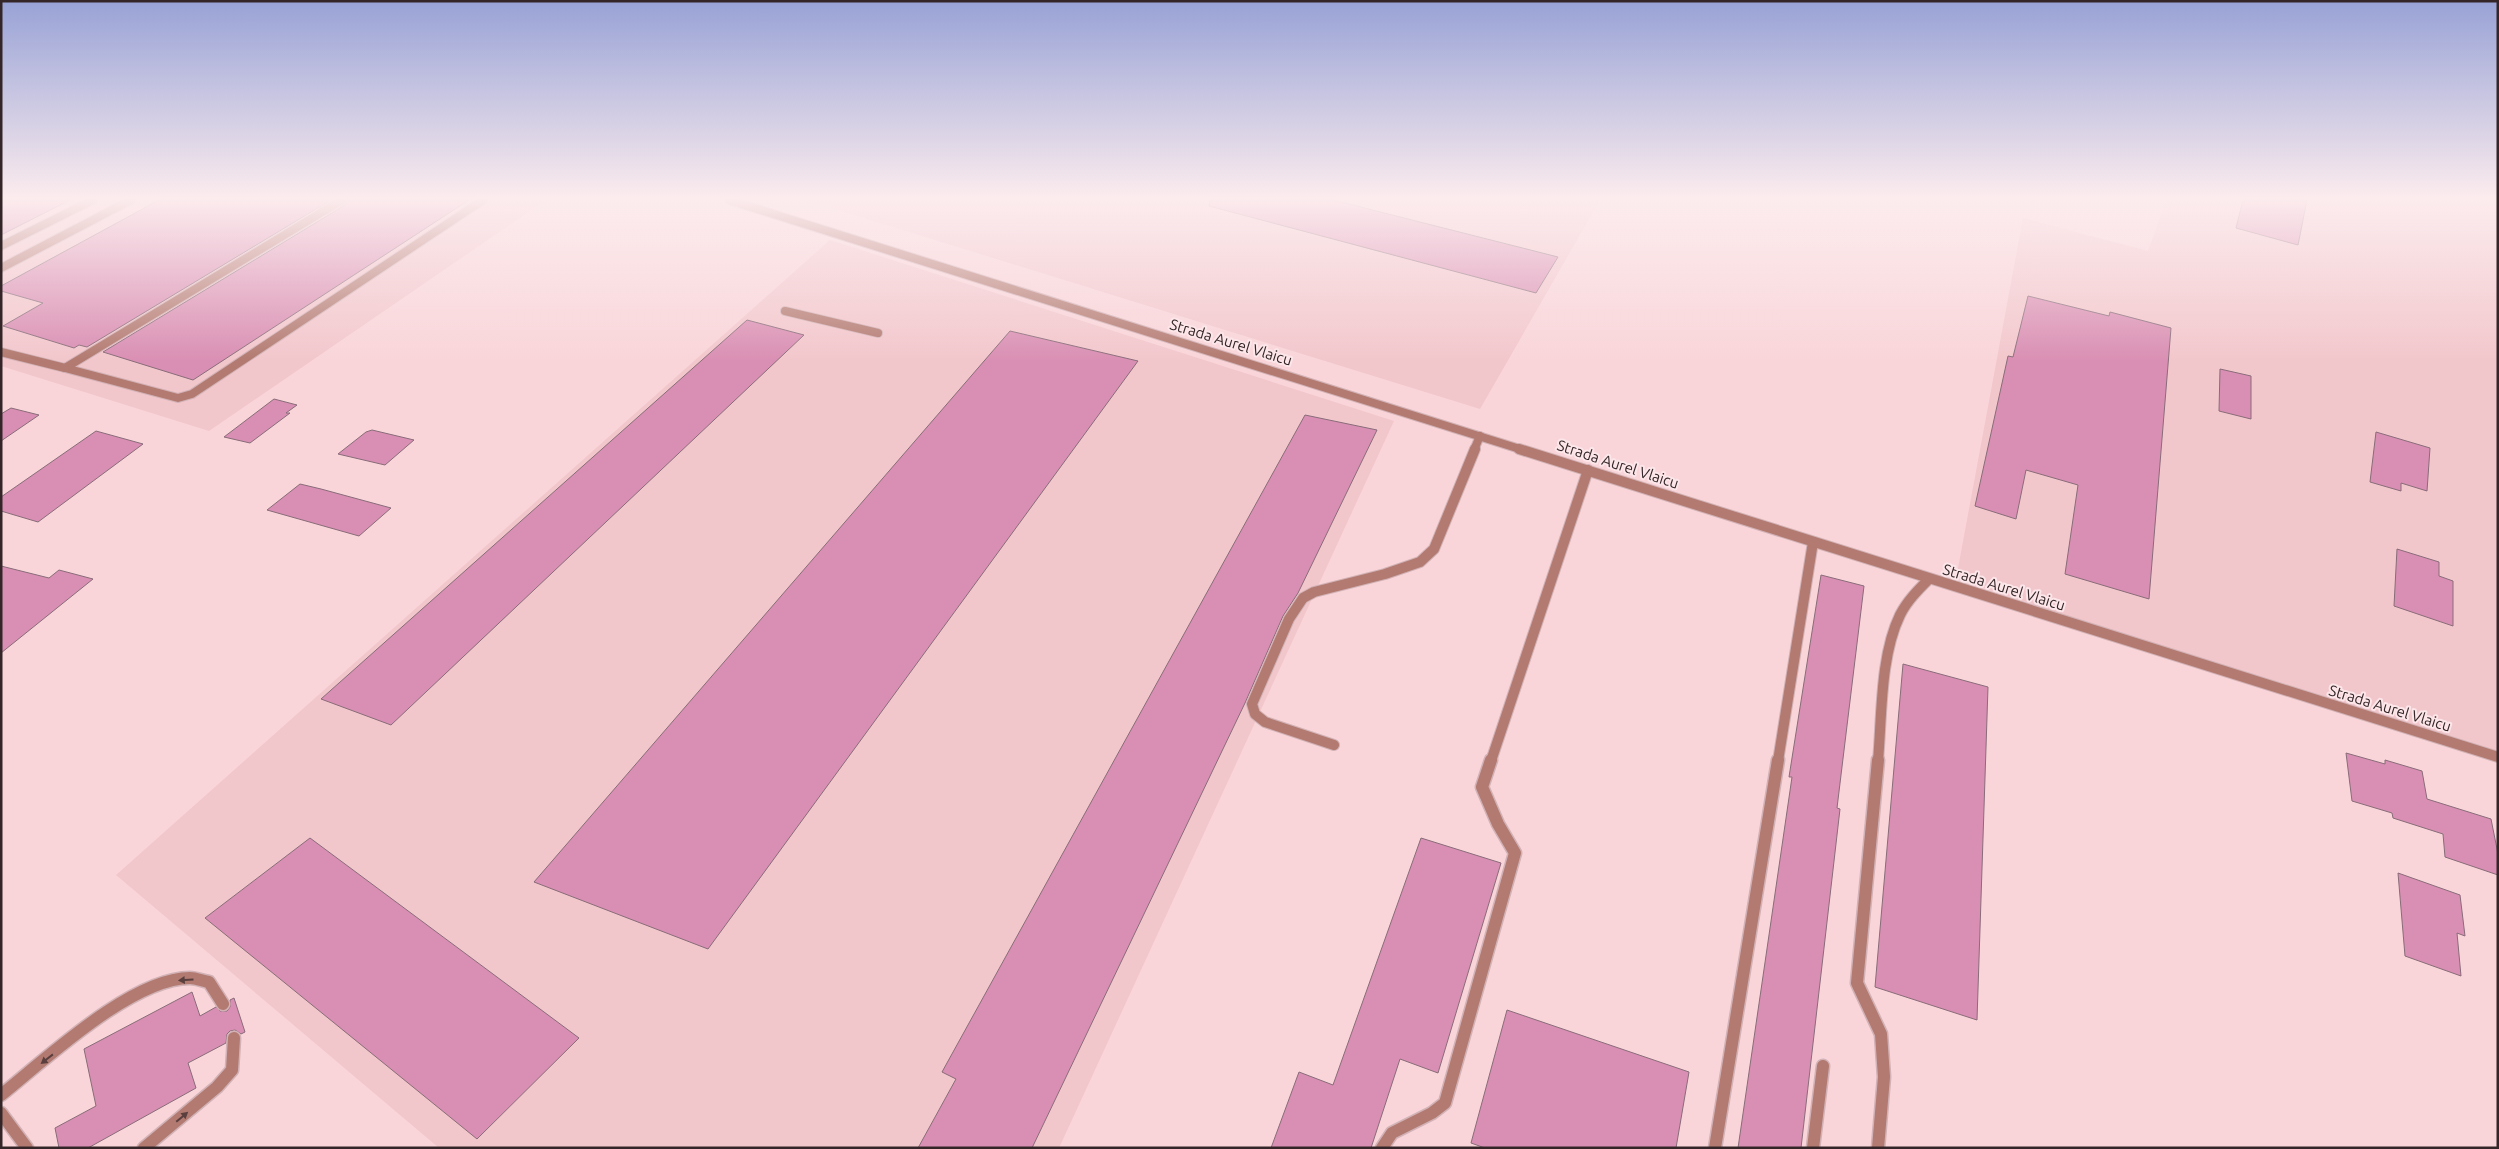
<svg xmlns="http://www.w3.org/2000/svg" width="2499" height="1149" font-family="Ubuntu,sans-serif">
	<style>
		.built { fill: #f2c7cc }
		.building { fill: #d98fb3; stroke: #896c79 }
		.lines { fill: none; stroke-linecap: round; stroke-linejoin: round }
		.lane-far2-casing { stroke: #d2b2b6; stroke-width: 10 }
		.lane-far1-casing { stroke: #d2b2b6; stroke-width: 12 }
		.lane-casing { stroke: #d2b2b6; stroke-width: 15 }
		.street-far1-casing { stroke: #d2b2b6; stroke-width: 10 }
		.street-casing { stroke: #d2b2b6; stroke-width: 12 }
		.lane-far2 { stroke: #b27a70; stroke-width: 8 }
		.lane-far1 { stroke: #b27a70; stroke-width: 10 }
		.lane { stroke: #b27a70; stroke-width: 12 }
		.street-far1 { stroke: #b27a70; stroke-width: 8 }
		.street { stroke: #b27a70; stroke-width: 10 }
		.oneway { fill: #5a3f3e }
		.labels { text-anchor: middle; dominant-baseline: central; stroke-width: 4; stroke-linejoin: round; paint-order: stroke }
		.street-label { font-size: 15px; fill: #342628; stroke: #fce6e9 }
	</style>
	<rect width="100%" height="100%" fill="#f9d5d9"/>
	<g class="built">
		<polygon points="1,200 546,200 209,431 1,366"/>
		<polygon points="806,200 1600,200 1480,409"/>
		<polygon points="2166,200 2498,200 2498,757 1956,579 2023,218 2148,251"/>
		<polygon points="830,240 1394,421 1059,1148 439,1148 116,875"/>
	</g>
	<g class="building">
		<polygon points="1,200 70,200 1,235"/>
		<polygon points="159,200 331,200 87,347 79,345 74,348 3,326 43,303 1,291 1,286"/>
		<polygon points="348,200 469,200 193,380 103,352 345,205"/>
		<polygon points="1210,200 1333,200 1558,257 1536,293 1209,206"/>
		<polygon points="2243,200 2307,200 2298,245 2236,228"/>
		<polygon points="2028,296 2109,316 2110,312 2171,328 2149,599 2065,574 2078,485 2026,470 2016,519 1975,506 2008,356 2013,357"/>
		<polygon points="747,320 804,335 391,725 321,699"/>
		<polygon points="1010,331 1138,361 708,949 534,882"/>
		<polygon points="2220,369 2251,376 2251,419 2219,411"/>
		<polygon points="274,399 297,405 286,413 290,413 250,443 224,437"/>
		<polygon points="11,408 39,415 1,441 1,414"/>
		<polygon points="1305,415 1377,430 1298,593 1283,616 1245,703 1032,1148 918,1148 956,1079 942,1072"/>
		<polygon points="372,430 414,440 385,465 338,454 366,432"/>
		<polygon points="96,431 143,444 38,522 1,511 1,497"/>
		<polygon points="2376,432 2430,448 2427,491 2401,483 2401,491 2370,482"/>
		<polygon points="300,484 321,489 391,508 359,536 267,510"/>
		<polygon points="2397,549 2439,562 2439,576 2453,581 2453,626 2394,606"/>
		<polygon points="1,566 49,578 59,570 93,579 1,653"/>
		<polygon points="1821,575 1864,586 1837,808 1840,809 1801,1148 1738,1148 1792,777 1789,777"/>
		<polygon points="1903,664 1988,687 1977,1020 1875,987"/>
		<polygon points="2346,753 2385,764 2385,760 2422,771 2427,799 2491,819 2498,854 2498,875 2445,857 2443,834 2393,818 2392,813 2352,801"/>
		<polygon points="310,838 579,1038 477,1139 205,918"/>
		<polygon points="1421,838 1501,863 1438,1073 1400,1059 1371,1148 1271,1148 1299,1072 1333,1085"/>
		<polygon points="2398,873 2460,895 2465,936 2457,933 2461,976 2405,956"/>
		<polygon points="192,992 200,1016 216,1007 220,1011 227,1011 230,1007 230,1000 234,998 245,1032 241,1034 235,1030 230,1031 227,1034 226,1043 188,1063 196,1088 88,1148 59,1148 55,1128 96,1106 84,1049"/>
		<polygon points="1507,1010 1689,1072 1676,1148 1485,1148 1471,1143"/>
	</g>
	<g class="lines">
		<g class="lane-far2-casing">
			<g id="lane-far2">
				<polyline points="342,200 65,368 178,398 192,394 483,200"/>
				<polyline points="1,246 93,200"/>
				<polyline points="1,268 131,200"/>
				<polyline points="785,311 878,333"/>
				<polyline points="1,352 65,368"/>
				<polyline points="1474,450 1480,436"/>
			</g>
		</g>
		<g class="lane-far1-casing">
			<g id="lane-far1">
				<polyline points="1334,745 1265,722 1255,714 1252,704 1289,619 1303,598 1314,592 1385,574 1420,562 1434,549 1475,449"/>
				<polyline points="1491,761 1588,470"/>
				<polyline points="1778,761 1813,542"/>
				<path d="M1878,761c4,-45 2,-105 22,-146 7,-14 18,-25 29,-36"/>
			</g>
		</g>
		<g class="lane-casing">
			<g id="lane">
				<polyline points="1878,760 1857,983 1881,1034 1884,1077 1878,1148"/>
				<path d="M1,1095c45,-36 131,-117 189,-117 6,0 13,3 19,4l14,22"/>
				<polyline points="1,1113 27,1148"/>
				<polyline points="144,1148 217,1087 232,1070 234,1038"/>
				<polyline points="1382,1148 1392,1133 1432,1113 1445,1103 1515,853 1498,824 1482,787 1491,760"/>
				<polyline points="1715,1148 1778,760"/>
				<polyline points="1813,1148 1823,1066"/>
			</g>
		</g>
		<g class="street-far1-casing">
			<polyline id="street-far1" points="729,200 1523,450"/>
		</g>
		<g class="street-casing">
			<polyline id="street" points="1519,449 2498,757"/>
		</g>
		<use href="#lane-far2" class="lane-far2"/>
		<use href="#lane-far1" class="lane-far1"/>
		<use href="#lane" class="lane"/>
		<use href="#street-far1" class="street-far1"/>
		<use href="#street" class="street"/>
	</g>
	<defs><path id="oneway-solid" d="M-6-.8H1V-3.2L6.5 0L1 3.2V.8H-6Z" transform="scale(1.25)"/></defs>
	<g class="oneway">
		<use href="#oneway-solid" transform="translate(186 980) rotate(176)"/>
		<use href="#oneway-solid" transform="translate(47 1059) rotate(142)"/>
		<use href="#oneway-solid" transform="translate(182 1117) rotate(-40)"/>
	</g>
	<linearGradient id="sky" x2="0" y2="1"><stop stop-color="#98a2d6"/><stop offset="0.55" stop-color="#fcecee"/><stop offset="1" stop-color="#fcecee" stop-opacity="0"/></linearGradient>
	<rect width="2499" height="361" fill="url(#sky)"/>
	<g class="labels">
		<g class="street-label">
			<text transform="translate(1231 342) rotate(17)">Strada Aurel Vlaicu</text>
			<text transform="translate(1618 464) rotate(18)">Strada Aurel Vlaicu</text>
			<text transform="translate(2004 587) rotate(17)">Strada Aurel Vlaicu</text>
			<text transform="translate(2390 708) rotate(17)">Strada Aurel Vlaicu</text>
		</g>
	</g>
	<rect width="2499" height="1149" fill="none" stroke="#342628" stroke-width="5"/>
</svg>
